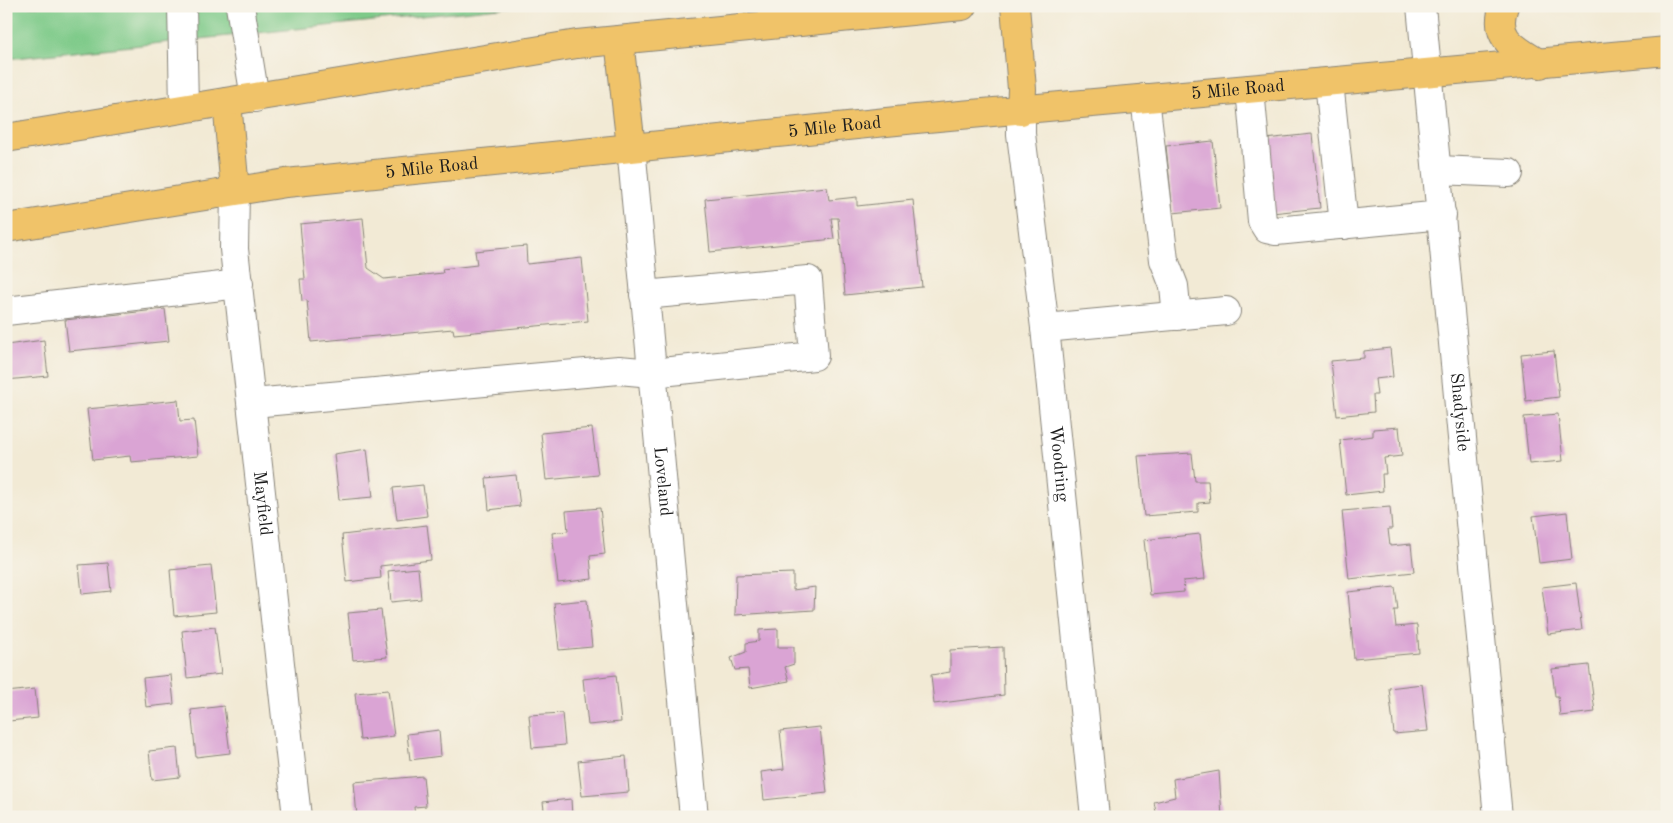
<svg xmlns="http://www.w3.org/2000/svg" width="1673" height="823" font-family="'Old Standard TT',serif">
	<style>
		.green { fill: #7eca89; stroke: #4d7352 }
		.building { fill: #daa4d4 }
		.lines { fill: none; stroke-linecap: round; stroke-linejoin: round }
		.minor-casing { stroke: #878378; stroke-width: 30 }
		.major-casing { stroke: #878378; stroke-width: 30 }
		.minor { stroke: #fff; stroke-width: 28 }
		.major { stroke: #f0c369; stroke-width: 28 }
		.labels { text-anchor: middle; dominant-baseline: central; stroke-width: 4.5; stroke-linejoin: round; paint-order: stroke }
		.street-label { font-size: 18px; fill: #1c1c1c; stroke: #f7f3e8 }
	</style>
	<rect width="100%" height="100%" fill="#f7f3e8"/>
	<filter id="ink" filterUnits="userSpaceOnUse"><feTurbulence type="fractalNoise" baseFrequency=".02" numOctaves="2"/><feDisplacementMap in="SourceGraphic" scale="10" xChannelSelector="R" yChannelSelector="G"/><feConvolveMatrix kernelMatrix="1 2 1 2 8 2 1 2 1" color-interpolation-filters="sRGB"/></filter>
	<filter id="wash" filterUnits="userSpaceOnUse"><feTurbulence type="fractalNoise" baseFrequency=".0096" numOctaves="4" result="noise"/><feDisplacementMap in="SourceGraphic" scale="20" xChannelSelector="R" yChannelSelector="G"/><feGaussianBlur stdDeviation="1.12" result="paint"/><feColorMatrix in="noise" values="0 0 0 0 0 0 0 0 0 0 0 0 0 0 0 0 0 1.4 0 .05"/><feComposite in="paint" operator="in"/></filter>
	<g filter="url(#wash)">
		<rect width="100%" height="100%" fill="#f2ead5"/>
		<polygon class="green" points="6,6 519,6 6,59"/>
		<g id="blocks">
			<g class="building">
				<polygon points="1312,134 1320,208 1272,213 1265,139"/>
				<polygon points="1213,141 1220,208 1173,213 1166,146"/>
				<polygon points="827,187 829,200 857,197 857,206 913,200 922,287 845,295 838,218 831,218 834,239 710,252 705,199"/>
				<polygon points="363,218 368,268 384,279 443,273 442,269 477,265 475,251 526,246 527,264 582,258 588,321 454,334 453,329 311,342 307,300 302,301 300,279 305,279 300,224"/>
				<polygon points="165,309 169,341 69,351 65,320"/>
				<polygon points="44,340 48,376 6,380 6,345"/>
				<polygon points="1390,348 1393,377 1375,379 1377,395 1373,395 1374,412 1337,416 1331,361 1364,358 1364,351"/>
				<polygon points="1554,351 1559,397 1526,401 1521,354"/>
				<polygon points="178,400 180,421 194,420 198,456 131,462 130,456 93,460 87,409"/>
				<polygon points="1558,414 1563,461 1529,464 1524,417"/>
				<polygon points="1399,427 1402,456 1384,458 1386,474 1382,474 1383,491 1346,495 1340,440 1373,436 1373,429"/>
				<polygon points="592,428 598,475 546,480 541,433"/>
				<polygon points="367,449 373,497 339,500 334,454"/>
				<polygon points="1192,453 1195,481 1208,481 1210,502 1198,503 1198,512 1144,516 1138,456"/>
				<polygon points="516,475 520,506 489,510 486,478"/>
				<polygon points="423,485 427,516 397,520 393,488"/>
				<polygon points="1390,507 1392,529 1388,529 1390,546 1411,544 1414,572 1349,579 1342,511"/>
				<polygon points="600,508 605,554 590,556 592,579 558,583 552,533 568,531 566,511"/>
				<polygon points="1567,512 1572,559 1539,563 1533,516"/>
				<polygon points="427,525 431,560 380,566 381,578 347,582 342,535"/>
				<polygon points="1200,534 1205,579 1183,581 1184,592 1150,595 1144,540"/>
				<polygon points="108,563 111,591 82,594 79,565"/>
				<polygon points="211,566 216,612 174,616 170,570"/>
				<polygon points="418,568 421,599 391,602 388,571"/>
				<polygon points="793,573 793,590 815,587 814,610 735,615 736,575"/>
				<polygon points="1576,583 1582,630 1548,634 1542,587"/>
				<polygon points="1395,587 1398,610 1394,610 1396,627 1417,625 1419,653 1354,659 1348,592"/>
				<polygon points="587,600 592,647 559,650 554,603"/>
				<polygon points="381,610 387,657 353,660 348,613"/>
				<polygon points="215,627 221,674 187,678 182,631"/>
				<polygon points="778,629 778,647 794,647 794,664 785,667 789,681 750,688 748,669 735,670 731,658 746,652 746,643 759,641 759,630"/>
				<polygon points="1003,647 1004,695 934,704 931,675 950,672 950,650"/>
				<polygon points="1589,665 1595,712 1560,716 1558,696 1555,696 1552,669"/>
				<polygon points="171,675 174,704 146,707 143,678"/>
				<polygon points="616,675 621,722 588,725 583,679"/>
				<polygon points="1422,684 1428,731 1394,734 1389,688"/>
				<polygon points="35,689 38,718 9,721 6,692"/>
				<polygon points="388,690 394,736 360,740 355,693"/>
				<polygon points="224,706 230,753 196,757 191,710"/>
				<polygon points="562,713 565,745 532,748 529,715"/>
				<polygon points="820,727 827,793 764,800 761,772 784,769 780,731"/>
				<polygon points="439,730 441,756 410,760 407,734"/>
				<polygon points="177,748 180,777 152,780 149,751"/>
				<polygon points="626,756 629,792 582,796 578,761"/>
				<polygon points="1219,771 1222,817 1157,817 1154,802 1175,797 1173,779"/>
				<polygon points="423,776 426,806 414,807 415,817 357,817 354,782"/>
				<polygon points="571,799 572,817 545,817 543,802"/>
			</g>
		</g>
	</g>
	<g filter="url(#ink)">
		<use href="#blocks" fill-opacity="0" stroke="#878378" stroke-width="1"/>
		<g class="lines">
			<g class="minor-casing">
				<g id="minor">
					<polyline points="182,6 184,108"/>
					<polyline points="240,6 255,98"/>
					<path id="s1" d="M1421,6l77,811"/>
					<polyline points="1329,82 1344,225"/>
					<polyline points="1250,89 1262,221 1267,229 1276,231 1442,215"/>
					<polyline points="1145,98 1164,260 1174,286 1177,316"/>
					<path id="s2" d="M1021,111v23l24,194 50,489"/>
					<path id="s3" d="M631,147l63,670"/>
					<polyline points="1438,170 1509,173"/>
					<path id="s4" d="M235,190l-1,59 63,568"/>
					<polyline points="6,311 239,284"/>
					<polyline points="1045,328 1226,311"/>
					<polyline points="253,403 619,370 652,373 814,356 808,280 644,295"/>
				</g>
			</g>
			<g class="major-casing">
				<g id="major">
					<polyline points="1015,6 1022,89 1021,111"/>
					<path d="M1504,6c-12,33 12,43 36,58"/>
					<polyline points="619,40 631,147"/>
					<polyline points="227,102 235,190"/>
					<polyline points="6,138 577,44 962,6"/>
					<path id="s5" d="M6,228l280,-45 630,-64 751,-68"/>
				</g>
			</g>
			<use href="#minor" class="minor"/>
			<use href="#major" class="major"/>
		</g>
	</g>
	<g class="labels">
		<g class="street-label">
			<text stroke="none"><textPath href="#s5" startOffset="1240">5 Mile Road</textPath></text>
			<text stroke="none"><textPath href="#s5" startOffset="835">5 Mile Road</textPath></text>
			<text stroke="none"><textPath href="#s5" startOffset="430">5 Mile Road</textPath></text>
			<text stroke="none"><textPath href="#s1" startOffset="408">Shadyside</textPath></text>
			<text stroke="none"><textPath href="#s2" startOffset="355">Woodring</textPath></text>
			<text stroke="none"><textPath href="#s3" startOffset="336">Loveland</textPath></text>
			<text stroke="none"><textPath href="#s4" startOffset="315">Mayfield</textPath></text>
		</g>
	</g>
	<rect width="1673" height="823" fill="none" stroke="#f7f3e8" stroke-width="25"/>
</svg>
